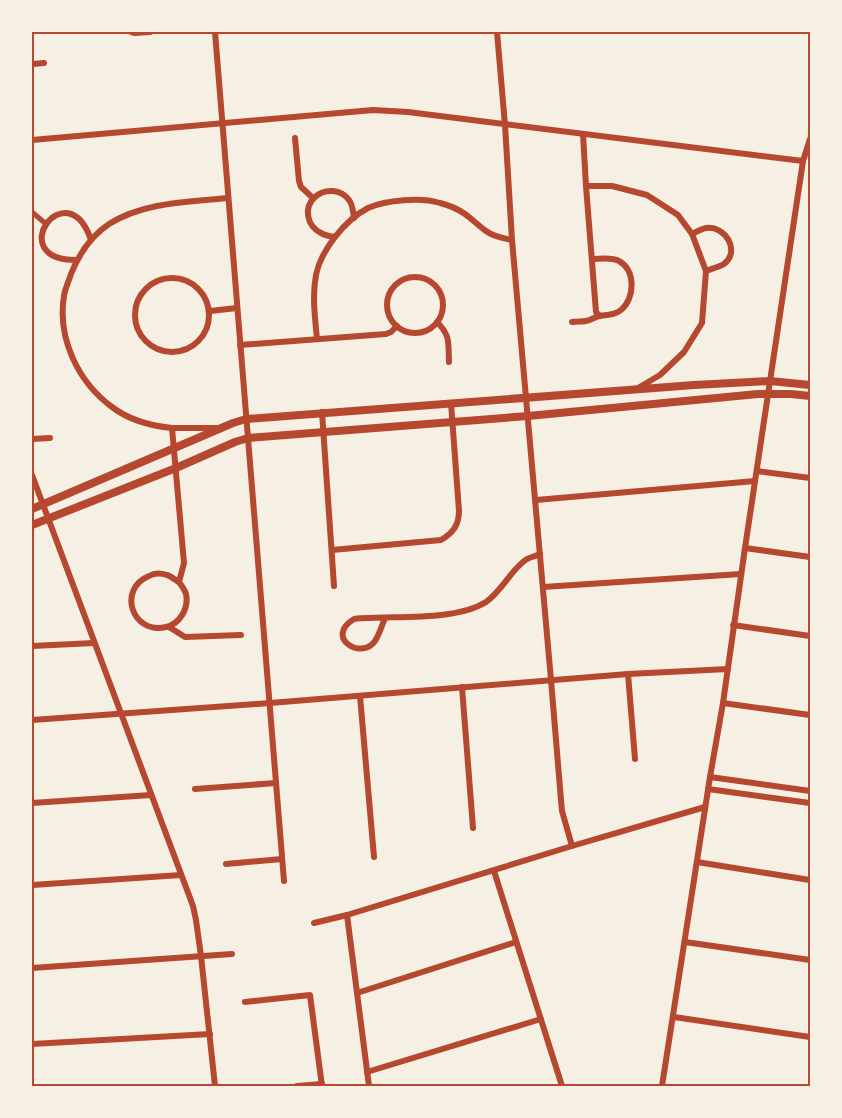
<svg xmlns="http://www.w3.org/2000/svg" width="842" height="1118" font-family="Karla,sans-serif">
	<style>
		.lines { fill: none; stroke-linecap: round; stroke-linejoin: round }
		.pedestrian { stroke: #b5482f; stroke-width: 5 }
		.minor { stroke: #b5482f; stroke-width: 6 }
		.tertiary { stroke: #b5482f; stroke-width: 8 }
		.neatline { fill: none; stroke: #b5482f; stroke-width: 2 }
	</style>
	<rect width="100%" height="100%" fill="#f6efe4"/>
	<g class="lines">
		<path class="pedestrian" d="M32 212 46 224"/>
		<g class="minor">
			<path d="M131 32 134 33 150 32"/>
			<path d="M215 32 284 881"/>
			<path d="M497 32 505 125 512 240 551 680 561 800 562 811 572 846"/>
			<path d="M32 64 44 63"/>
			<path d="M583 134 586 186 596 312 600 316"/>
			<path d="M295 138 299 181 301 187 313 198"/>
			<path d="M32 140 373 110 408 112 803 161"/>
			<path d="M586 186H612L647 195 678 215 692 234 706 271 702 323 684 352 660 375 638 388"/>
			<path d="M692 234C696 232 701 229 706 228 725 225 741 251 724 264 719 267 711 269 706 271"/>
			<path d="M335 237C330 236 325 236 321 233 307 226 303 208 315 197 325 188 341 189 349 200 353 205 353 212 354 218"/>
			<path d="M76 260C2 260 67 169 91 240"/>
			<circle cx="415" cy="305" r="28"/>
			<circle cx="172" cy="315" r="37"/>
			<path d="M210 311 237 308"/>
			<path d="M437 322C451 336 448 343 449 362"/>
			<path d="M572 322C577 321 582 322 586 321 591 320 595 317 599 316 607 315 615 315 621 310 635 299 636 270 619 261 612 257 600 259 592 259"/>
			<path d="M317 339C315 317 312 297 316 275 321 250 345 220 368 208 386 200 421 197 440 203 448 205 458 209 465 214 472 219 479 226 486 231 494 237 503 238 512 240"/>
			<path d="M240 345 386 334 391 332 397 326"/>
			<path d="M322 412 334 586"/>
			<path d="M172 428H217"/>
			<path d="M32 439 50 438"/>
			<path d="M757 471 810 478"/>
			<path d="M32 475 193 906 196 920 201 956 215 1086"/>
			<path d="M536 500 755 481"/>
			<path d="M745 548 810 557"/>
			<path d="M332 550 441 540C453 533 459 525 459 511L451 403"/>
			<path d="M179 582C175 580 171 576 167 575 161 573 154 573 149 576 117 589 132 635 166 627 180 624 189 608 186 594 185 590 181 585 179 582L184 563 172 428C152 426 129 420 112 407 78 382 57 338 64 296 65 288 69 281 71 274 79 254 91 236 109 224 144 202 188 202 228 198"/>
			<path d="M543 587 741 574"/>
			<path d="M385 618C382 625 379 635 375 641 361 661 324 637 354 619 392 615 454 622 486 602 503 590 512 568 527 559 531 557 536 556 540 554"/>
			<path d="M733 625 810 636"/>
			<path d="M169 627 185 637 241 635"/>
			<path d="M32 646 94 643"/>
			<path d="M628 674 635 759"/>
			<path d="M462 687 473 828"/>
			<path d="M360 696 374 857"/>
			<path d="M723 703 810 715"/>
			<path d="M32 720 270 703 628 674 728 669"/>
			<path d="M710 777 810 791"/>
			<path d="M195 789 276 783"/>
			<path d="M708 789 810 803"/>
			<path d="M32 803 151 795"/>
			<path d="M697 862 810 880"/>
			<path d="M226 864 282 859"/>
			<path d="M494 871 562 1086"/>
			<path d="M32 885 181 875"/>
			<path d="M347 915 369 1086"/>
			<path d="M314 923 347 915 572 846 705 807"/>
			<path d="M685 942 810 960"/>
			<path d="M32 968 232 954"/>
			<path d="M357 993 516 942"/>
			<path d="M245 1002 310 995 322 1086"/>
			<path d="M674 1017 810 1037"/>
			<path d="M32 1044 210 1034"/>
			<path d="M367 1072 541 1019"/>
			<path d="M297 1086 322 1084"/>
			<path d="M662 1086 710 777 723 703 745 548 803 161 810 139"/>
		</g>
		<g class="tertiary">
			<path d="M32 509 233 423 246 419 694 385 770 381 810 385"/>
			<path d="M32 525 176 468 235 442 248 438 528 416 758 394H791L810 396"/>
		</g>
	</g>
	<rect width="842" height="1118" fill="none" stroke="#f6efe4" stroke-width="66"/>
	<rect x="33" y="33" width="776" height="1052" class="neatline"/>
</svg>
